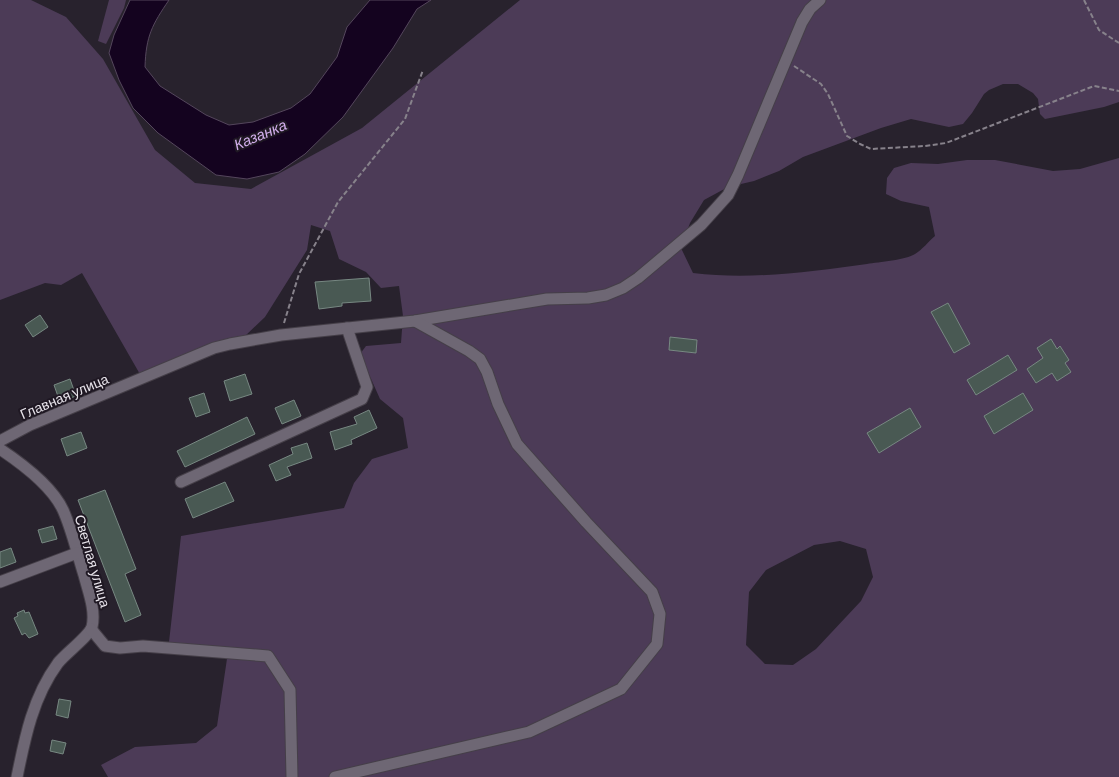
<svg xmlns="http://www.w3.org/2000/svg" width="1119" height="777" font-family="Barlow,sans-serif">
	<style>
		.green { fill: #4c3b57; fill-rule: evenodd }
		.water { fill: #14031f; stroke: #54465c }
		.building { fill: #495953; stroke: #778882 }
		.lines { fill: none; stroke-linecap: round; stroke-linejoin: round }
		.minor-casing { stroke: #453f48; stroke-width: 13 }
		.path { stroke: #87828b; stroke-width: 2; stroke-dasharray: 5 2.5; stroke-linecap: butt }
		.minor { stroke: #6e6774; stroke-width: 11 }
		.labels { text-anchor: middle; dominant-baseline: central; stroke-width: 4; stroke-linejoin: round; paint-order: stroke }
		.street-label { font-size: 14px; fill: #e8e4eb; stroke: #1f1823 }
		.water-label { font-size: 15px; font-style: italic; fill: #d2aeeb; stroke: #1f1823 }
	</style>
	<rect width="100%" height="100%" fill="#28222d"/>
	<g class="green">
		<path d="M0 0H31L66 17 103 59 155 150 195 183 251 189 362 128 520 0H1119V102L1104 107 1045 119 1040 114 1038 99 1033 93 1018 84H1003L989 90 984 94 972 113 963 124 949 127 911 119 881 128 803 157 779 171 754 181 728 187 704 200 690 223 681 248 693 273C750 280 810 272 867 264 879 262 906 260 915 254 922 250 929 241 935 236L929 207 901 201 886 194 887 178 894 168 911 163 938 164 967 160H995L1053 171 1080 169 1119 158V777H108L101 765 135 747 196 743 217 726 228 652 169 642 181 536 344 508 354 483 372 459 408 448 403 418 380 399 360 354 366 346 401 343 403 316 399 286 381 288 366 272 339 259 330 231 311 225 307 250 265 317 245 336 141 376 82 273 61 285 45 283 0 300ZM840 541 866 549 873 577 861 601 816 649 793 665 765 664 746 645 749 592 766 570 814 545Z"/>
		<path d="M109 0H126L124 8 106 44 98 41Z"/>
	</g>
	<path class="water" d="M130 0H169C152 25 146 36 145 67L160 86 206 115 229 125 253 122 291 108 310 94 337 57 347 27 370 0H431L417 9 393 48 343 117 305 154 279 172 247 179 216 175 158 133 133 108 119 80 109 53 114 35Z"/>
	<g class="building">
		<path d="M369 278 371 301 342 303V306L319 309 315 282Z"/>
		<path d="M948 303 970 344 954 353 931 312Z"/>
		<path d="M40 315 48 327 33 337 25 325Z"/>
		<path d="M670 337 697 340 696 353 669 350Z"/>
		<path d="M1051 339 1057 349 1060 346 1069 360 1065 363 1071 372 1057 381 1052 373 1036 383 1027 369 1043 358 1037 348Z"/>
		<path d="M1008 355 1017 370 976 395 967 380Z"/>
		<path d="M245 374 252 394 230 401 224 381Z"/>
		<path d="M70 379 76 396 60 402 54 385Z"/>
		<path d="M204 393 210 412 196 417 189 398Z"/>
		<path d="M1023 393 1033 410 994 434 984 416Z"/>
		<path d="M294 400 301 416 282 424 275 408Z"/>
		<path d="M910 408 921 427 879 453 867 433Z"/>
		<path d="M369 410 377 428 351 440 352 444 335 450 330 432 357 424 354 417Z"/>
		<path d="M247 417 255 434 185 467 177 451Z"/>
		<path d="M81 432 87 448 67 456 61 439Z"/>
		<path d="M307 443 312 458 287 467 291 475 276 481 269 465 293 454 291 448Z"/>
		<path d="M225 482 234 501 193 518 185 499Z"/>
		<path d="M105 490 136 569 125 574 141 615 125 622 78 500Z"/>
		<path d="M53 526 57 539 42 543 38 530Z"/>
		<path d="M11 548 16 562 0 568V552Z"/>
		<path d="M24 610 25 613 29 612 38 634 29 638 25 633 22 635 14 618 18 616 17 613Z"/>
		<path d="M59 699 71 701 68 718 56 715Z"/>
		<path d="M52 740 66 743 63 754 50 751Z"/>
	</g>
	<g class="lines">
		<g class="minor-casing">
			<g id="minor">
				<path d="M0 441 30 425 214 348 230 344 281 335 415 321 547 299 588 298 606 295 623 288 638 278 701 225 728 195 738 175 802 22 810 9 820 0"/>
				<path d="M0 449C21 463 52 486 63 510 72 530 77 553 84 575 88 591 96 610 92 627 89 636 65 654 58 663 33 697 25 737 17 777"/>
				<path d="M181 482 362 399 367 387 347 328"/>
				<path d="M0 582 77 553"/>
				<path d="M91 629 105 646 120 648 143 646 268 656 290 690 292 777"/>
				<path d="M335 777 529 732 621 689 657 644 660 614 652 592 586 522 517 444 498 404 487 372 480 359 469 351 415 321"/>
			</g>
		</g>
		<g class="path">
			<path d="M1084 0 1099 30 1119 43"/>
			<path d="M794 66 821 84 828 94 847 136 860 144 871 149 925 146 946 143 1094 86 1119 91"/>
			<path d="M284 323 299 274 338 202 405 119 423 70"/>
		</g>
		<use href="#minor" class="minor"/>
	</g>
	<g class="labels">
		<g class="street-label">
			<text transform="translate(64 396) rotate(-23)">Главная улица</text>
			<text transform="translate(93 561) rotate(74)">Светлая улица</text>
		</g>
		<g class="water-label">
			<text transform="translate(260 134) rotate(-23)">Казанка</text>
		</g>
	</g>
</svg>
